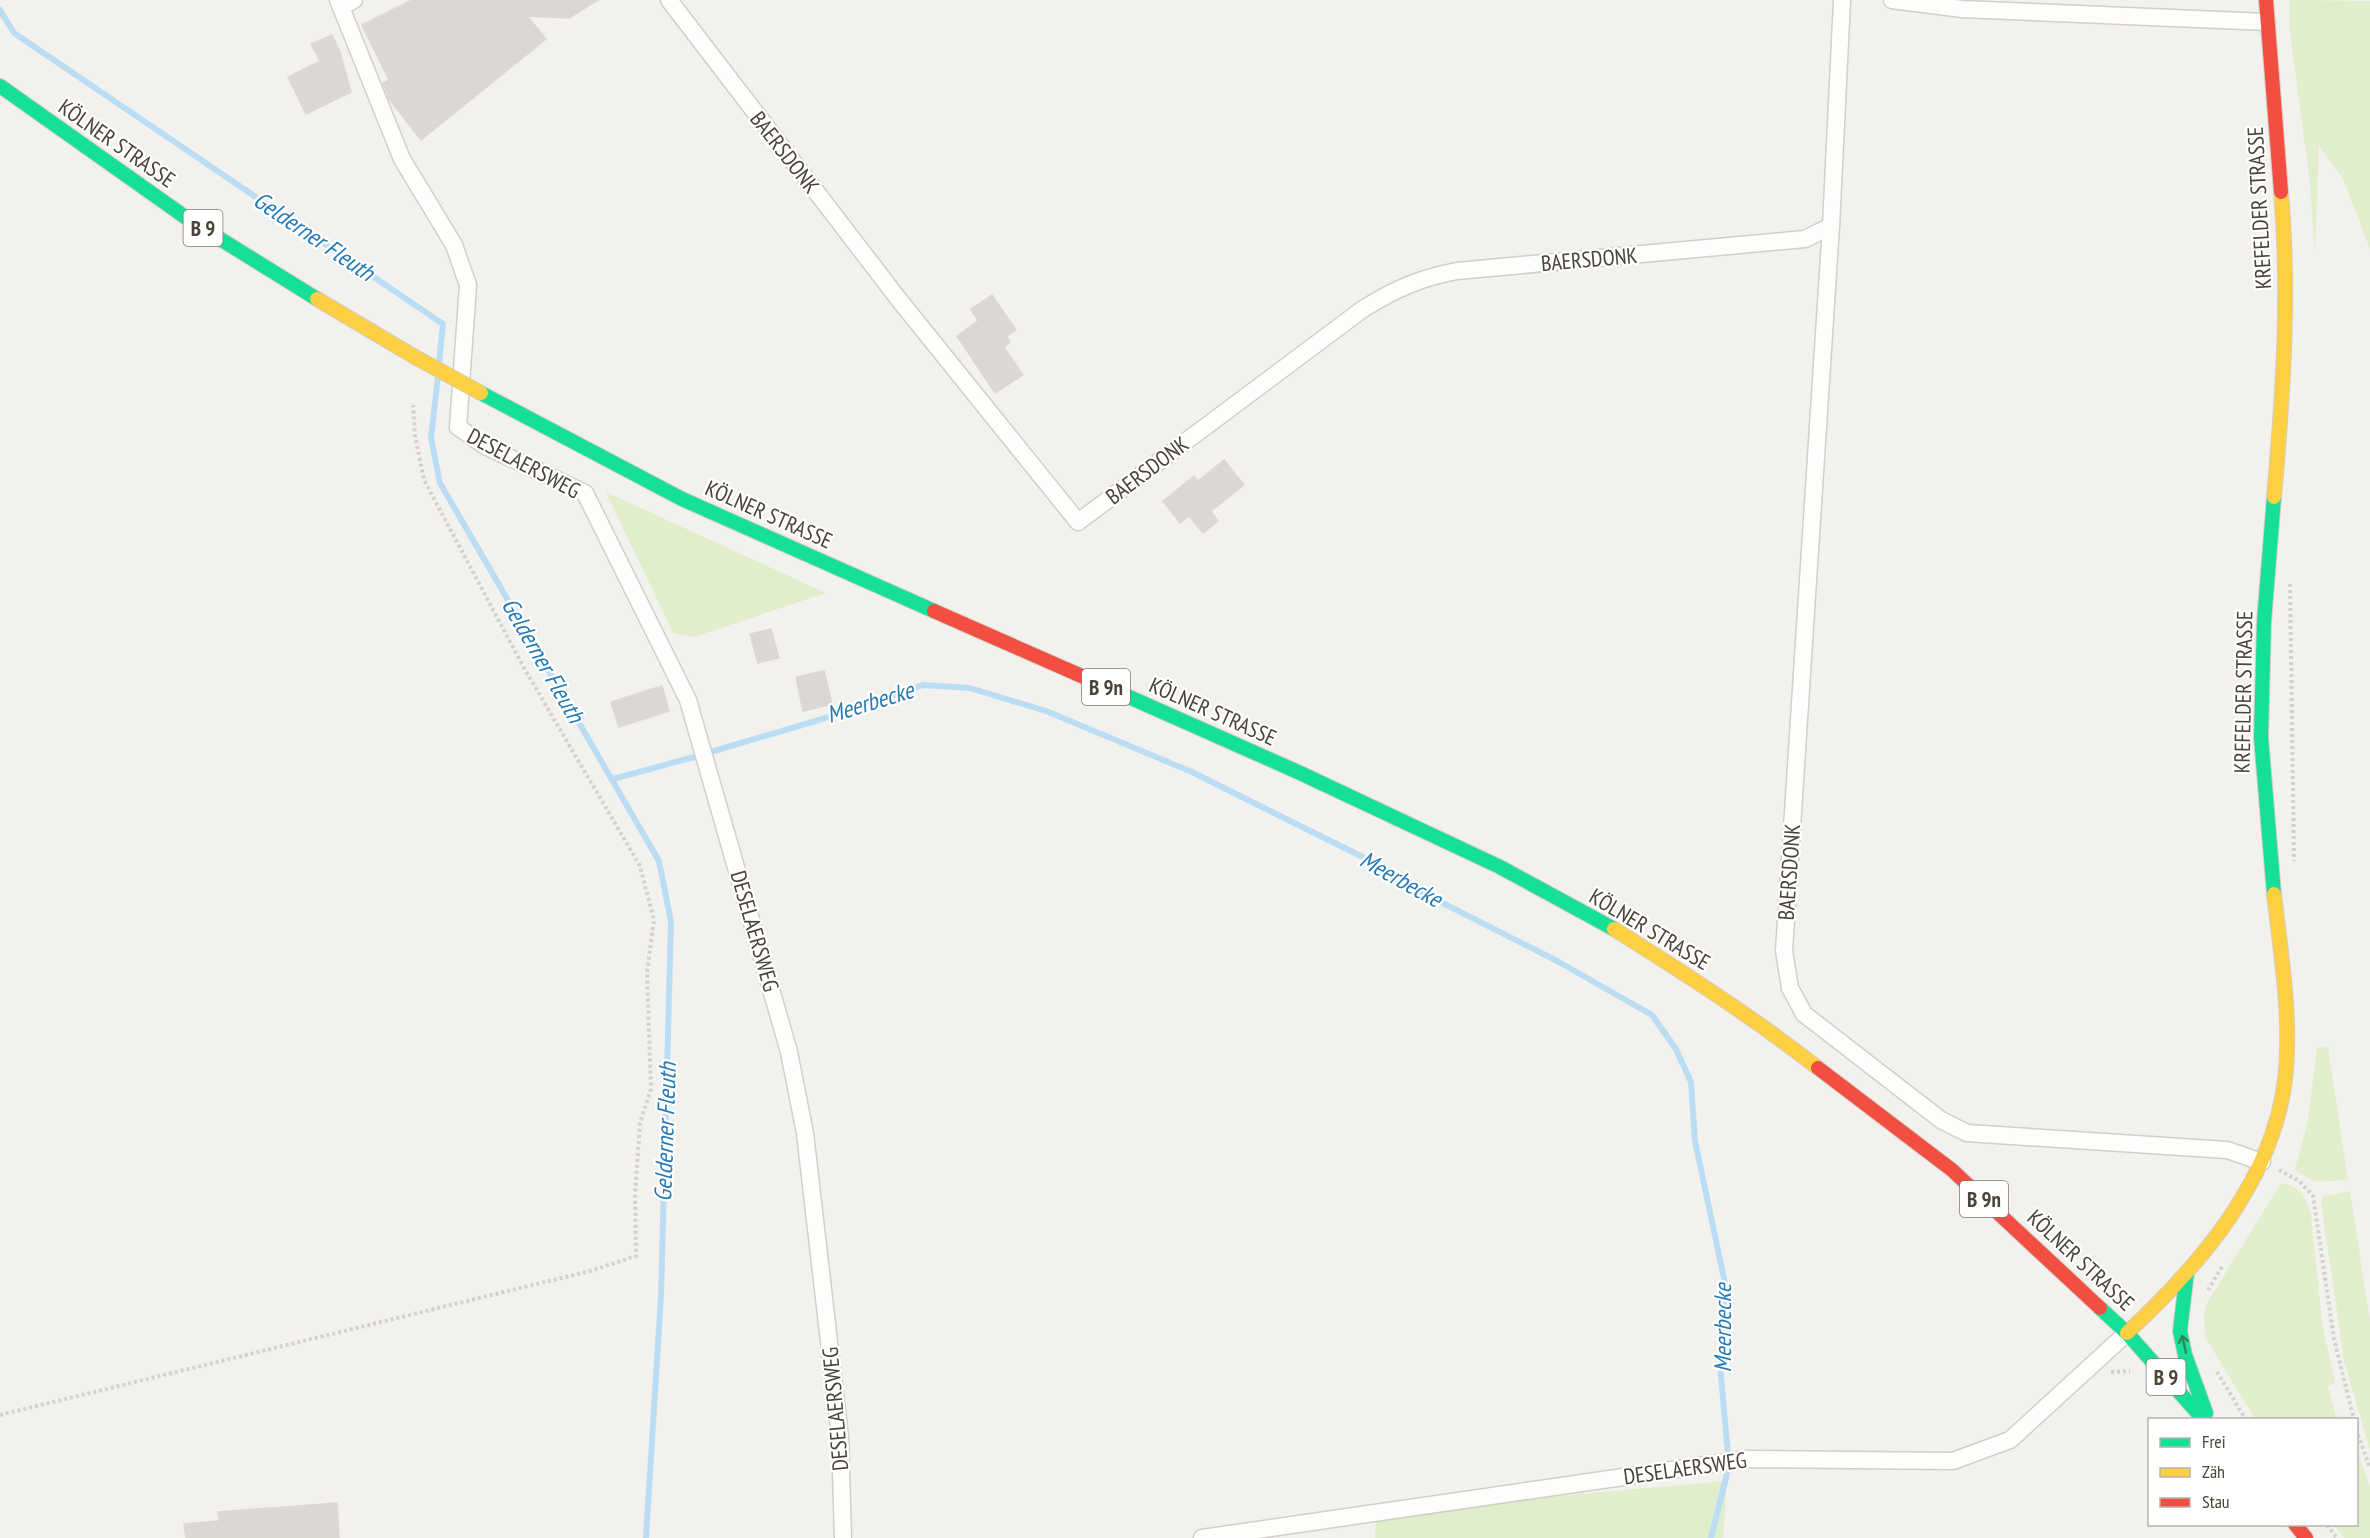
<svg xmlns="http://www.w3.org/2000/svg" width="2370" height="1538" font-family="'PT Sans Narrow',sans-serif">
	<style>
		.green { fill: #e1eecc }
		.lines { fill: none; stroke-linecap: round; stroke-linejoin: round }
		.stream { stroke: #bbddf3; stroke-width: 6 }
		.building { fill: #dbd8d3; stroke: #dcd8d2; stroke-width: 1.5 }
		.street-casing { stroke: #d1cfca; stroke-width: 19 }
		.fast-casing { stroke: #d3cec3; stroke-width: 16 }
		.slow-casing { stroke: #d3cec3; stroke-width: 16 }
		.jam-casing { stroke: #d3cec3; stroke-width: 16 }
		.path { stroke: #d3d1cb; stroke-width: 4; stroke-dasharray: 3 3; stroke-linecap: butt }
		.street { stroke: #fdfdfc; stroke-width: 16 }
		.fast { stroke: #16e098; stroke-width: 14 }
		.slow { stroke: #ffcf43; stroke-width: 14 }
		.jam { stroke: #f24e42; stroke-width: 14 }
		.slow-bridge-casing { stroke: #d6cdb9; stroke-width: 16; stroke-linecap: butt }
		.slow-bridge { stroke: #ffcf43; stroke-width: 14 }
		.oneway { stroke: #35825e }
		.labels { text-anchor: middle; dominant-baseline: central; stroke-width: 4.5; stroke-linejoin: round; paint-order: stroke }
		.shield { fill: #fff; stroke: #807b73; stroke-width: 1.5 }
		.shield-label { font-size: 21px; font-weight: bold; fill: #4a4337 }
		.street-label { font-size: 22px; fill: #4a4337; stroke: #fff }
		.water-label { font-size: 24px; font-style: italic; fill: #277bb6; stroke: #fff }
	</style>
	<rect width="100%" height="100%" fill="#f3f1ed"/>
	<g class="green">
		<path d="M2289 0 2370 1V249L2343 178 2319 146 2315 257 2310 183 2290 33Z"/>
		<path d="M606 492 826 593 694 637 673 633Z"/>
		<path d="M2328 1047 2348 1180 2314 1182 2295 1170 2308 1120 2317 1048Z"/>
		<path d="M2281 1183C2300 1186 2306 1197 2311 1215L2322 1322 2335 1383 2328 1386 2336 1417 2345 1415 2346 1419H2255L2205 1337 2204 1315 2207 1303Z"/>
		<path d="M2350 1191 2370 1321V1450L2344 1361 2321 1202 2323 1196Z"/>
		<path d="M2357 1451 2370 1486V1538H2344L2334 1525 2356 1524Z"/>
		<path d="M1727 1481 1723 1538H1375L1376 1512Z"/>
	</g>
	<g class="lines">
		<g class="stream">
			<path d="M0 10 14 33 443 324 439 363"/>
			<path d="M438 376 431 438 440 483 659 861 671 922 661 1296 646 1538"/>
			<path d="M714 751 819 720 923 685 970 688 1046 711 1192 772 1393 872 1425 894 1559 962 1652 1015 1676 1049 1691 1082 1695 1141 1726 1288 1720 1364 1728 1455"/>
			<path d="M613 779 694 757"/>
			<path d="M1711 1538 1727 1474"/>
		</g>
	</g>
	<g class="building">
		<path d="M412 0H598L569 18 527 16 546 39 421 140 389 99 383 83 389 80 362 25Z"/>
		<path d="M332 35 340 52 351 92 306 114 288 77 320 61 311 44Z"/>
		<path d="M992 295 1016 330 1006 336 1010 342 1004 347 1023 375 995 393 957 336 978 321 971 309Z"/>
		<path d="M1224 460 1244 485 1211 511 1218 521 1203 533 1189 516 1180 523 1163 501 1194 476 1198 481Z"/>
		<path d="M771 629 779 658 758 663 750 634Z"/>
		<path d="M824 671 832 704 803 711 796 677Z"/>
		<path d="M662 686 669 711 619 727 611 702Z"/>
		<path d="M337 1503 339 1538H186L184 1524 219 1521 218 1512Z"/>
	</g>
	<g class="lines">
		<g class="street-casing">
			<g id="street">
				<path d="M338 0 402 159 454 245 468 285 458 427 485 446 585 493 688 700 789 1052 805 1133 840 1437 843 1538"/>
				<path d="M669 0 900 301 1078 522 1363 309C1395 289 1420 278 1457 271L1805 239 1831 226 1842 0"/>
				<path d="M1892 0 1962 9 2267 22"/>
				<path d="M341 7 354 0"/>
				<path d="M1831 226 1784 951 1790 988 1804 1014 1941 1120 1967 1133 2227 1150 2262 1162"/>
				<path d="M1202 1538 1747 1459 1953 1461 2010 1440 2127 1333"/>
			</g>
		</g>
		<g class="fast-casing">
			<g id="fast">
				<path d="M0 86 188 219 317 299"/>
				<path d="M481 393 682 499 934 611"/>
				<path d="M2274 497 2264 622 2261 737 2274 894"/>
				<path d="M1102 685 1298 772 1500 867 1614 929"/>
				<path d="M2187 1272 2180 1331 2185 1355 2206 1413"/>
				<path d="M2100 1308 2127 1333 2204 1420"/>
			</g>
		</g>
		<g class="slow-casing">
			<g id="slow">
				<path d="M317 299 415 357"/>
				<path d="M2274 497C2283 395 2290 294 2281 192"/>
				<path d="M1614 929C1684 973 1753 1017 1818 1068"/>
				<path d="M2127 1333C2200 1265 2272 1182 2285 1080 2292 1019 2281 955 2274 894"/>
			</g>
		</g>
		<g class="jam-casing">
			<g id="jam">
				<path d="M2266 0 2281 192"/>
				<path d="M934 611 1102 685"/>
				<path d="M1818 1068 1952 1170 2100 1308"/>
				<path d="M2295 1524 2306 1538"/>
			</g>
		</g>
		<g class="path">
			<path d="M2290 584 2294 861"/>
			<path d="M2279 1170 2299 1181 2313 1196 2334 1339 2354 1420"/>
			<path d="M2208 1290 2223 1265"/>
			<path d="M2111 1372 2130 1371"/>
			<path d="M2217 1372 2246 1420"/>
			<path d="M0 1415 590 1271 636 1256 635 1194 640 1123 651 1089 647 972 654 920 640 866 524 668 424 480 415 435 413 405"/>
			<path d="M2356 1429 2370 1468"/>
			<path d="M2327 1525 2337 1538"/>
		</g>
		<use href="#street" class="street"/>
		<use href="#fast" class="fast"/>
		<use href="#slow" class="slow"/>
		<use href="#jam" class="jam"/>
		<g class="slow-bridge-casing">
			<path id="slow-bridge" d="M415 357 481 393"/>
		</g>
		<use href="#slow-bridge" class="slow-bridge"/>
	</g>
	<defs><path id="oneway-shaft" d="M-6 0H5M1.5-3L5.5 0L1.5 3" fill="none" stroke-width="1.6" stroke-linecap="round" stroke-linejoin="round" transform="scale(1.5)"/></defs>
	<use class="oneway" href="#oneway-shaft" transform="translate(2184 1344) rotate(-103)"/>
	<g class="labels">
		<g class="shield">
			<rect x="183.5" y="210" width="39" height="36" rx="4.5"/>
			<rect x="1082" y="669" width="48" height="36" rx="4.5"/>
			<rect x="1960" y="1181" width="48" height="36" rx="4.5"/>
			<rect x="2146.5" y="1359" width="39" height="36" rx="4.5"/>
		</g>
		<g class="shield-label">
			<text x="203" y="228">B 9</text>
			<text x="1106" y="687">B 9n</text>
			<text x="1984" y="1199">B 9n</text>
			<text x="2166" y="1377">B 9</text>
		</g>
		<g class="street-label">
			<text transform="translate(117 143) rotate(35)">KÖLNER STRASSE</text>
			<text transform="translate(785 152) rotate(52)">BAERSDONK</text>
			<text transform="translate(2259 208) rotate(-93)">KREFELDER STRASSE</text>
			<text transform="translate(1589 259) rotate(-5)">BAERSDONK</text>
			<text transform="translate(524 463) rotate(28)">DESELAERSWEG</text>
			<text transform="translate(1147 470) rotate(-37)">BAERSDONK</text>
			<text transform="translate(769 514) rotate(24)">KÖLNER STRASSE</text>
			<text transform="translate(2243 692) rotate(-89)">KREFELDER STRASSE</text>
			<text transform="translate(1213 711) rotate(24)">KÖLNER STRASSE</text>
			<text transform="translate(1789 872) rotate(-86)">BAERSDONK</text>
			<text transform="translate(1650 929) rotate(31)">KÖLNER STRASSE</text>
			<text transform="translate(755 931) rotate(74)">DESELAERSWEG</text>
			<text transform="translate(2081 1260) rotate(43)">KÖLNER STRASSE</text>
			<text transform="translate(835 1409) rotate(-95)">DESELAERSWEG</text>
			<text transform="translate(1685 1468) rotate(-8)">DESELAERSWEG</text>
		</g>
		<g class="water-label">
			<text transform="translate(314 236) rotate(34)">Gelderner Fleuth</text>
			<text transform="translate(543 660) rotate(60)">Gelderner Fleuth</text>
			<text transform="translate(870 702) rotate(-17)">Meerbecke</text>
			<text transform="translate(1401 879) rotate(29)">Meerbecke</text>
			<text transform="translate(665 1132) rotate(-88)">Gelderner Fleuth</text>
			<text transform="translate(1722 1328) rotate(-90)">Meerbecke</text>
		</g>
	</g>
	<rect x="2148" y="1418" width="210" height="108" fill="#ffffff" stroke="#b7b4af" stroke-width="1.5"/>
	<rect x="2160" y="1438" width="30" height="9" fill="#16e098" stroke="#b7b4af" stroke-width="1.5"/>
	<text x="2202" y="1448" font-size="18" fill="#4a4337">Frei</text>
	<rect x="2160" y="1468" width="30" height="9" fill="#ffcf43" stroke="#b7b4af" stroke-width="1.5"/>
	<text x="2202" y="1478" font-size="18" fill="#4a4337">Zäh</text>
	<rect x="2160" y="1498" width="30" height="9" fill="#f24e42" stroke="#b7b4af" stroke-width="1.5"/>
	<text x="2202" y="1508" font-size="18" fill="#4a4337">Stau</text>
</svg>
